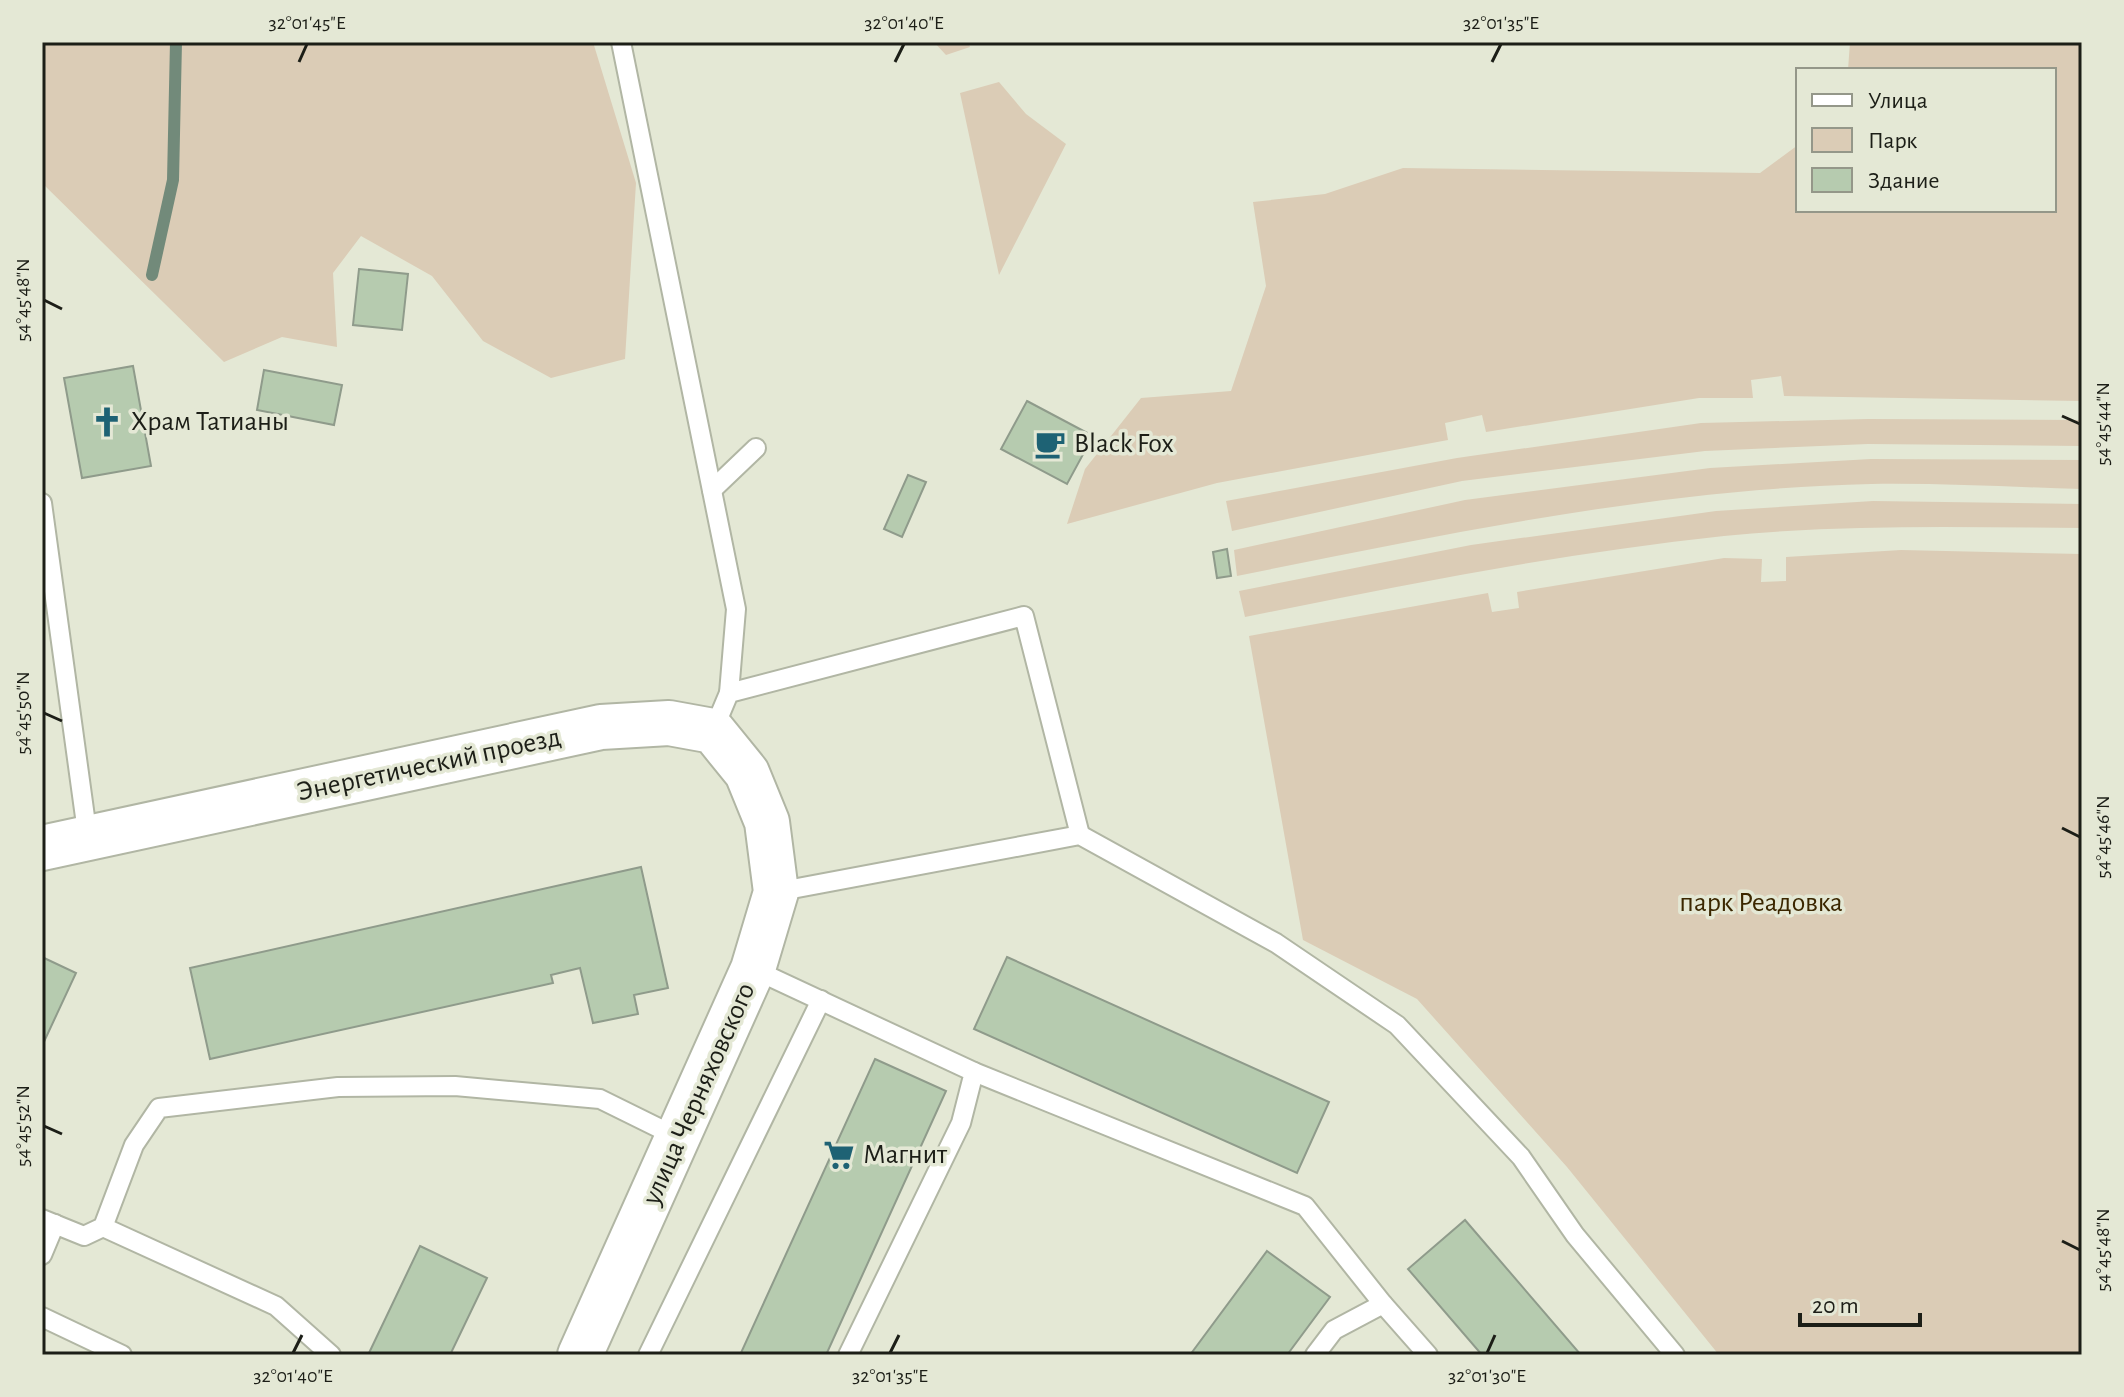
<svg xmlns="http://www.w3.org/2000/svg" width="2124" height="1397" font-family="'Alegreya Sans',sans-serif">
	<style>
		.green { fill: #dbccb6 }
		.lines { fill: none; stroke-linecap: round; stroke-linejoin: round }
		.stream { stroke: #728a7a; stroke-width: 12 }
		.building { fill: #b6cbaf; stroke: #8f9b8b; stroke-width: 2 }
		.service-casing { stroke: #b1b6a4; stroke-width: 22 }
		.tertiary-casing { stroke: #b1b6a4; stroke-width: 48 }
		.service { stroke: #fff; stroke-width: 18 }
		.tertiary { stroke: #fff; stroke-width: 44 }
		.ticks { fill: none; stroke: #1c1e17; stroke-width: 3 }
		.labels { text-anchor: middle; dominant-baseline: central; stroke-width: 7; stroke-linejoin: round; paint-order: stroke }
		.poi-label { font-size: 28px; fill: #1c1e17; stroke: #e4e8d5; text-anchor: start }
		.street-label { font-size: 28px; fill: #1c1e17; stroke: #e4e8d5 }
		.park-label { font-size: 28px; fill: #3b2700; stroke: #e4e8d5 }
		.neatline { fill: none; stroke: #1c1e17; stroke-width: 3 }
		.ticks-label { font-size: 20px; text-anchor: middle; fill: #1c1e17 }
	</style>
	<rect width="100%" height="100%" fill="#e4e8d5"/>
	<g class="green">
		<path d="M42 42H593L636 183 625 359 551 378 483 341 432 276 361 236 333 273 337 347 282 337 224 362 42 183Z"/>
		<path d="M934 42H968L970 47 946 55Z"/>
		<path d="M1850 42H2082V401L1784 396 1781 376 1751 380 1753 398H1699L1486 432 1482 415 1445 423 1448 440 1217 483 1067 524 1085 469 1141 398 1231 391 1266 286 1253 202 1325 194 1403 168 1760 173 1798 145V210H2054V70H1848Z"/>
		<path d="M999 82 1026 114 1066 144 999 275 960 93Z"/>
		<path d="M1868 419 2082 420V446L1868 444 1705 451 1462 481 1232 531 1226 501 1457 458 1701 423Z"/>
		<path d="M1871 459 2082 460V489C2012 487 1941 483 1871 484 1657 489 1445 534 1237 576L1234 550 1465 500 1710 468Z"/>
		<path d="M1873 501 2082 504V528C1963 527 1843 524 1724 536 1563 553 1403 585 1245 617L1239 591 1471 545 1716 511Z"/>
		<path d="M1901 550 2082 554V1355H1719L1567 1167 1417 999 1303 940 1249 636 1488 593 1492 612 1519 608 1517 592 1724 558 1762 559 1761 582 1786 581V557Z"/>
	</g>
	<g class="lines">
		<path class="stream" d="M152 275 173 180 176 42"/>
	</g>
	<g class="building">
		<path d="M359 269 408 274 402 330 353 325Z"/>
		<path d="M133 366 151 466 82 478 64 378Z"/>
		<path d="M264 370 342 385 334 425 257 410Z"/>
		<path d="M1027 401 1093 436 1067 484 1001 449Z"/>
		<path d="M908 475 926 482 902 537 884 529Z"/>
		<path d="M1227 549 1231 576 1217 578 1213 552Z"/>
		<path d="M641 867 668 988 634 995 638 1014 593 1023 580 968 551 975 553 983 210 1059 190 968Z"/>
		<path d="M42 957 76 973 42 1046Z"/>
		<path d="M1007 957 1329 1102 1297 1173 974 1029Z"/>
		<path d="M875 1059 946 1091 826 1355H740Z"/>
		<path d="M1465 1220 1581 1355H1482L1408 1269Z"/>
		<path d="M420 1246 487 1278 450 1355H372L369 1353Z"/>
		<path d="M1267 1251 1330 1297 1287 1355H1190Z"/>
	</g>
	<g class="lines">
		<g class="service-casing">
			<g id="service">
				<path d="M621 42 736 609 729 693"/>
				<path d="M712 490 756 448"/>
				<path d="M42 503 88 839"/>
				<path d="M713 731 729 693 1024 616 1080 835"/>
				<path d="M776 892 1080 835 1276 943 1397 1025 1521 1157 1575 1235 1675 1355"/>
				<path d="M753 969 974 1072 961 1123 848 1355"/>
				<path d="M974 1072 1305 1206 1383 1304"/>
				<path d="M42 1219 84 1236 103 1227 134 1145 159 1108 338 1087 455 1086 600 1099 677 1137"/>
				<path d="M103 1227 276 1306 331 1355"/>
				<path d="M42 1255 55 1224"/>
				<path d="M42 1317 122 1355"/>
				<path d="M648 1355 821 1000"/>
				<path d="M1315 1355 1334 1330 1383 1304 1428 1355"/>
			</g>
		</g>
		<g class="tertiary-casing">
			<path id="tertiary" d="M42 848 601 727 669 723 713 731 747 773 767 822 776 892 753 969 580 1355"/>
		</g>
		<use href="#service" class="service"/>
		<use href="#tertiary" class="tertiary"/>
	</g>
	<path class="ticks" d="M299 62 307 44M895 62 904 44M1492 62 1501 44M44 300 62 309M2062 416 2080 424M44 713 62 721M2062 828 2080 837M44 1126 62 1134M2062 1241 2080 1250M293 1353 302 1335M890 1353 899 1335M1487 1353 1495 1335"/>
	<defs>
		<g id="church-bare" transform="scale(2.4)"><path d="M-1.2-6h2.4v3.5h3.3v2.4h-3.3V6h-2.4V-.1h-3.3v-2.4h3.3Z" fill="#1e6274" stroke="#e4e8d5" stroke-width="2.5" paint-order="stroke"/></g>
		<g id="cafe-bare" transform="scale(2.4)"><path d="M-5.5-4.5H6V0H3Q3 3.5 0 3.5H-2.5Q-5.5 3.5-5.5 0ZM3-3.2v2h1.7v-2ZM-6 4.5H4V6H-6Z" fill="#1e6274" stroke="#e4e8d5" stroke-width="2.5" paint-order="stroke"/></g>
		<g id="supermarket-bare" transform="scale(2.4)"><path d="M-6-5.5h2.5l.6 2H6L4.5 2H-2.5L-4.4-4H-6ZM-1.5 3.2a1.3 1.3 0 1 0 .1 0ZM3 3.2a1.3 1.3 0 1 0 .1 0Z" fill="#1e6274" stroke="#e4e8d5" stroke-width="2.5" paint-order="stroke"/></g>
	</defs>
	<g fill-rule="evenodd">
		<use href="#church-bare" x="107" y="422"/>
		<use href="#cafe-bare" x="1050" y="444"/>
		<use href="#supermarket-bare" x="839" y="1155"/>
	</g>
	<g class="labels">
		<g class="poi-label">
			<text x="131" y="422">Храм Татианы</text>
			<text x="1074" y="444">Black Fox</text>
			<text x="863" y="1155">Магнит</text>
		</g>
		<g class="street-label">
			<text transform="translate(429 765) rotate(-12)">Энергетический проезд</text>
			<text transform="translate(699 1094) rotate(-66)">улица Черняховского</text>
		</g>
		<g class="park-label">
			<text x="1761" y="903">парк Реадовка</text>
		</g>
	</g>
	<rect width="2124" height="1397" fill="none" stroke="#e4e8d5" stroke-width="88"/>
	<rect x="1796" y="68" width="260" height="144" fill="#e4e8d5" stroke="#949789" stroke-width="2"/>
	<rect x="1812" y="94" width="40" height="12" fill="#ffffff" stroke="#949789" stroke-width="2"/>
	<text x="1868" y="108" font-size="24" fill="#1c1e17">Улица</text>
	<rect x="1812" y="128" width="40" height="24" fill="#dbccb6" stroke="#949789" stroke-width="2"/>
	<text x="1868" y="148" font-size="24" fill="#1c1e17">Парк</text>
	<rect x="1812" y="168" width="40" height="24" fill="#b6cbaf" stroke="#949789" stroke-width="2"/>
	<text x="1868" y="188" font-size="24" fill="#1c1e17">Здание</text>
	<path d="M1800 1313v12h120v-12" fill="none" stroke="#1c1e17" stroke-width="4"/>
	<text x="1812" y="1313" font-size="24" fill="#1c1e17" stroke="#e4e8d5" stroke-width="6" paint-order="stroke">20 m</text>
	<rect x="44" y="44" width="2036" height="1309" class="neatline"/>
	<g class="ticks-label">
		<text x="307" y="29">32°01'45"E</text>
		<text x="904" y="29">32°01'40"E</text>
		<text x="1501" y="29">32°01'35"E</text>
		<text transform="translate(22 300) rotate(-90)" y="7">54°45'48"N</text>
		<text transform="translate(2102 424) rotate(-90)" y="7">54°45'44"N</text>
		<text transform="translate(22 713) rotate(-90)" y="7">54°45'50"N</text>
		<text transform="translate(2102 837) rotate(-90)" y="7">54°45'46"N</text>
		<text transform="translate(22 1126) rotate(-90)" y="7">54°45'52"N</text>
		<text transform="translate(2102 1250) rotate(-90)" y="7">54°45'48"N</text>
		<text x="293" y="1382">32°01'40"E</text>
		<text x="890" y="1382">32°01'35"E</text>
		<text x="1487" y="1382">32°01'30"E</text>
	</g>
</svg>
